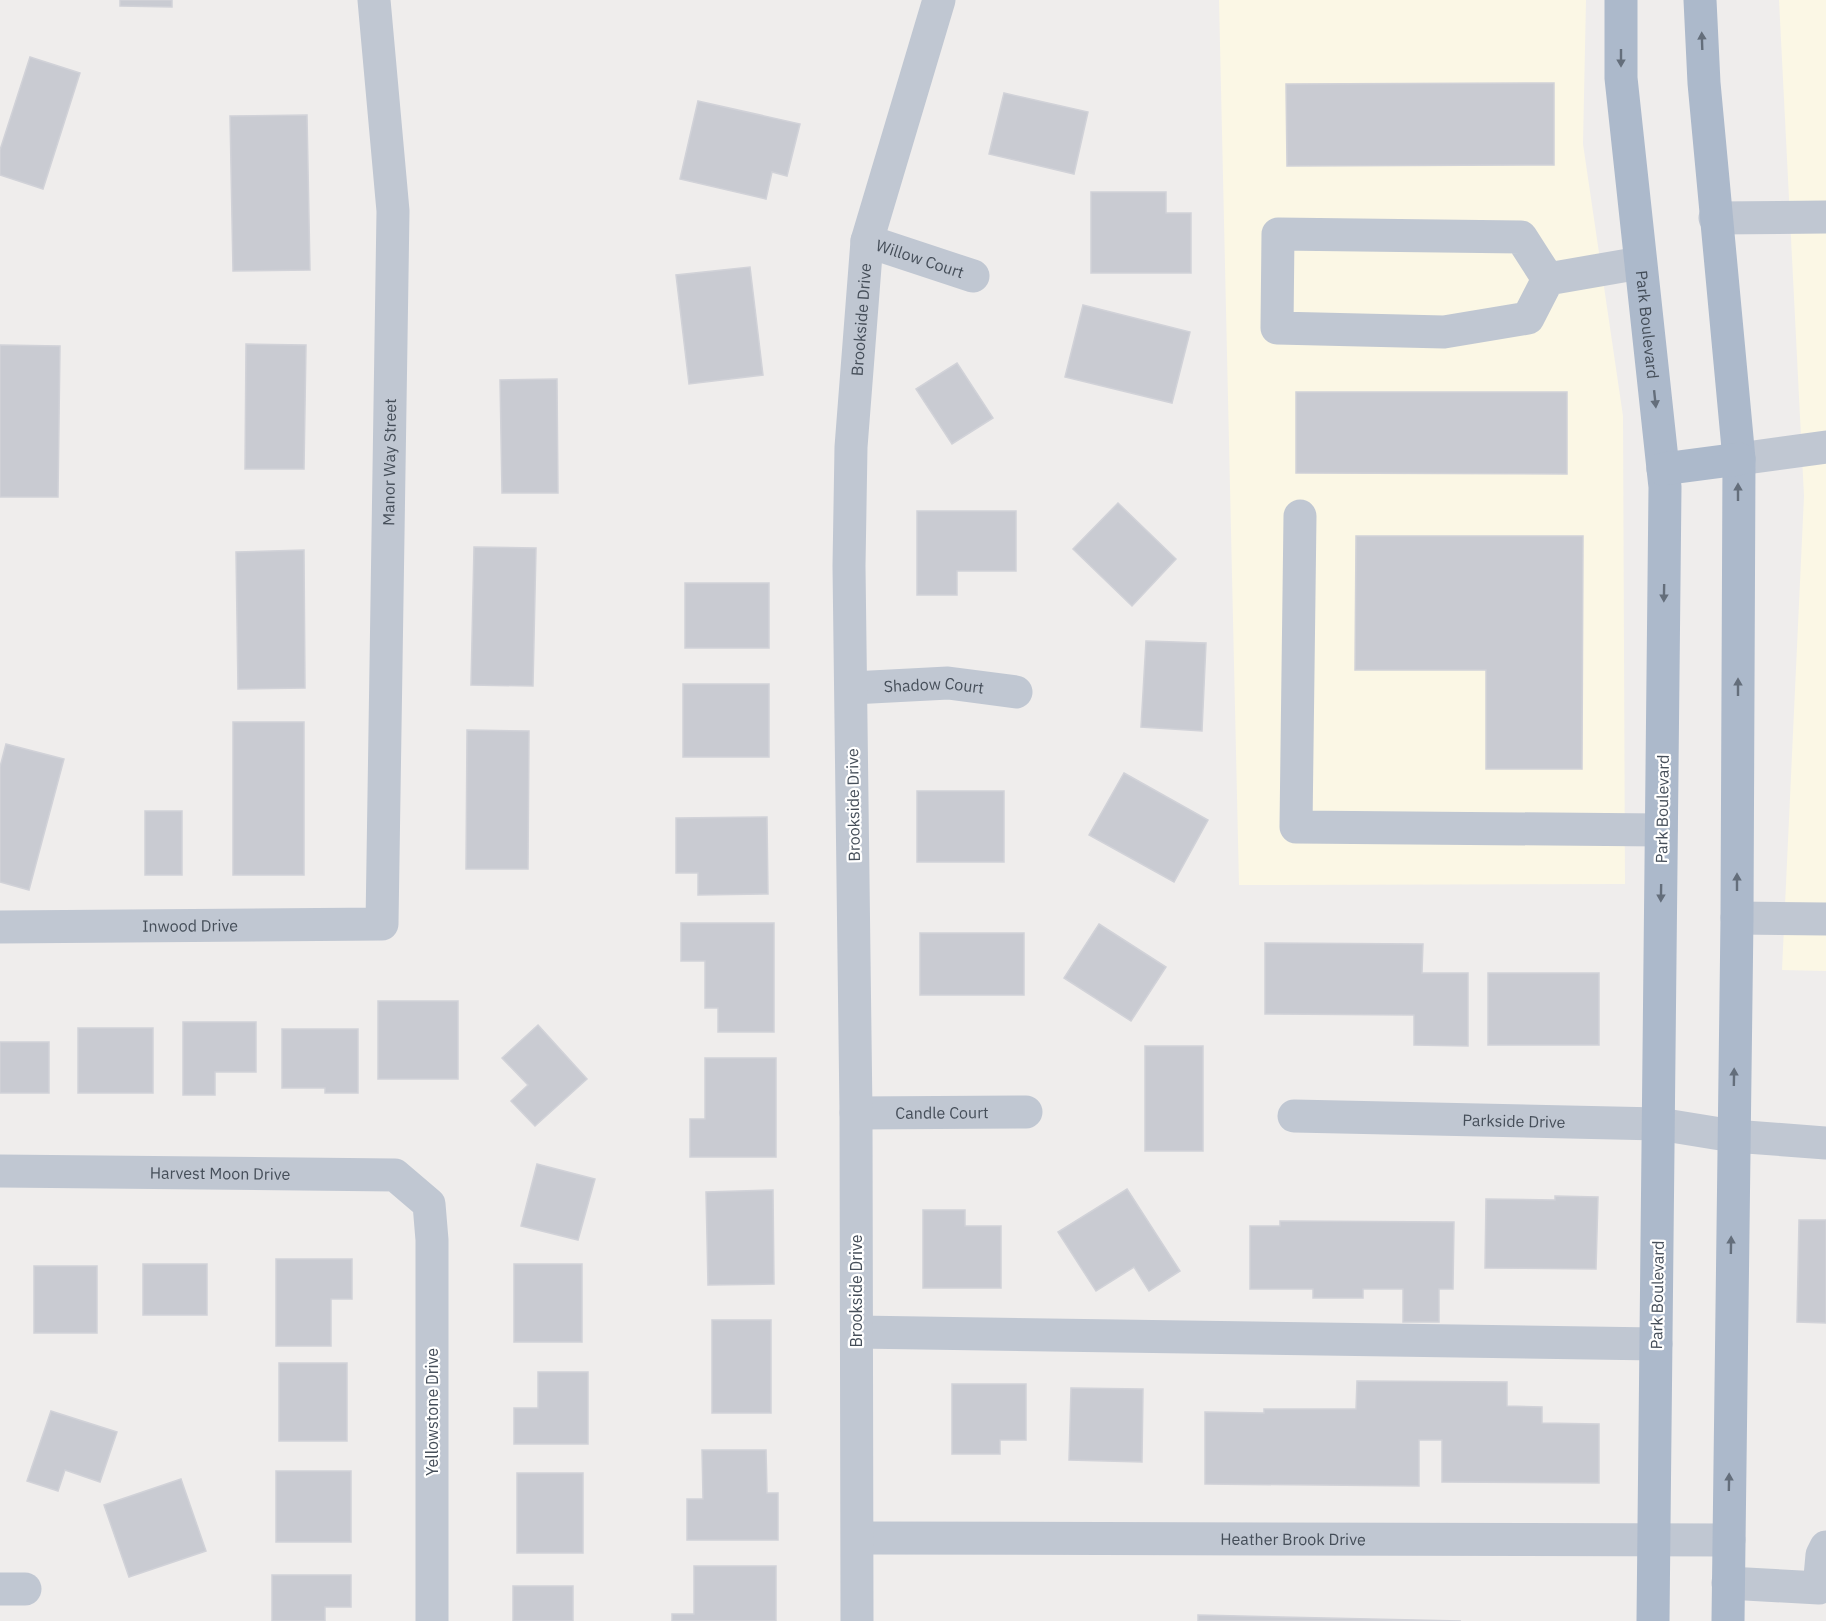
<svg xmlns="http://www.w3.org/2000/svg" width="1826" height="1621" font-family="'IBM Plex Sans',sans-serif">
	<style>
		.commercial { fill: #fbf7e5 }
		.building { fill: #c9cbd2; stroke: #d1d2d8; stroke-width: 1.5 }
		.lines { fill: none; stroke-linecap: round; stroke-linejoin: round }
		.minor { stroke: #c0c7d2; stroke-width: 33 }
		.major { stroke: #acb9cb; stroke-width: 33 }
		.oneway { fill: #646e7b }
		.labels { text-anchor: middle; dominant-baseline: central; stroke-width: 4.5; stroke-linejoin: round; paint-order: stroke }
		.street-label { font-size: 16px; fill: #454e59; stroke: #fff }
	</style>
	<rect width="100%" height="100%" fill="#efedec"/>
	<g class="commercial">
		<path d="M1219 0H1586L1583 144 1623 416 1625 884 1239 885Z"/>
		<path d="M1779 0H1826V971L1782 970 1804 496Z"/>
	</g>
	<g class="building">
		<path d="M120 0H172V7L120 6Z"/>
		<path d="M30 57 80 73 43 189 0 175V150Z"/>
		<path d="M1554 83V165L1287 166 1286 84Z"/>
		<path d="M1004 93 1088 112 1074 174 989 154Z"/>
		<path d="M698 101 800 124 787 176 772 172 766 199 680 179Z"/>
		<path d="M307 115 310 270 233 271 230 116Z"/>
		<path d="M1091 192H1166V213H1191V273H1091Z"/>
		<path d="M750 267 763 375 689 384 676 275Z"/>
		<path d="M1083 305 1190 332 1172 403 1065 377Z"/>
		<path d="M246 344 306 345 304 469H245Z"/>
		<path d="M0 345 60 346 58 497H0Z"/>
		<path d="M957 363 993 418 952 444 916 389Z"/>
		<path d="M557 379 558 493H502L500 380Z"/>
		<path d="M1296 392H1567V474L1296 473Z"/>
		<path d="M1118 503 1176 559 1132 606 1073 549Z"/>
		<path d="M917 511H1016V571H957V595H917Z"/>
		<path d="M1356 536H1583L1582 769H1486V670H1355Z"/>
		<path d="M474 547 536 548 533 686 471 685Z"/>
		<path d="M304 550 305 688 238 689 236 552Z"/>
		<rect x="685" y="583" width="84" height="65"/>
		<path d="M1146 641 1206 643 1202 731 1141 727Z"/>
		<rect x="683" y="684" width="86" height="73"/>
		<rect x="233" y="722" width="71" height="153"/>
		<path d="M467 730 529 731 528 869H466Z"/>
		<path d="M6 744 64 759 29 890 0 882V767Z"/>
		<path d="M1124 773 1208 820 1174 882 1089 835Z"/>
		<rect x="917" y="791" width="87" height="71"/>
		<rect x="145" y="811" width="37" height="64"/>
		<path d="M767 817 768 894 698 895V873H676V818Z"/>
		<path d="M681 923H774V1032H718V1008H705V961H681Z"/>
		<path d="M1099 924 1166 967 1131 1021 1064 978Z"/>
		<rect x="920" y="933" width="104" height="62"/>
		<path d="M1265 943 1423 944 1422 973H1468V1046L1414 1045V1015L1265 1014Z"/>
		<rect x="1488" y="973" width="111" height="72"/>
		<rect x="378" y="1001" width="80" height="78"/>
		<path d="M183 1022H256V1072H215V1095H183Z"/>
		<path d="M538 1025 587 1079 535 1126 511 1101 528 1085 502 1058Z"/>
		<rect x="78" y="1028" width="75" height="65"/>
		<path d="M282 1029H358V1093H325V1088H282Z"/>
		<rect x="0" y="1042" width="49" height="51"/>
		<rect x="1145" y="1046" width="58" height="105"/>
		<path d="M705 1058H776V1157H690V1119H705Z"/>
		<path d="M537 1164 595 1179 578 1240 521 1226Z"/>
		<path d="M1127 1189 1180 1271 1149 1291 1134 1267 1096 1291 1058 1232Z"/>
		<path d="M773 1190 774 1284 708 1285 706 1192Z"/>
		<path d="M1555 1196 1598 1197 1596 1269 1485 1268 1486 1199 1555 1200Z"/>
		<path d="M923 1210H965V1226H1001V1288H923Z"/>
		<path d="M1799 1220H1826V1323L1797 1322Z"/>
		<path d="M1280 1221 1454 1222 1453 1289H1439V1322H1403V1289H1363V1298H1313V1289H1250V1226H1280Z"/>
		<path d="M276 1259H352V1299H331V1346H276Z"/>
		<rect x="143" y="1264" width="64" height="51"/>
		<rect x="514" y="1264" width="68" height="78"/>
		<rect x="34" y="1266" width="63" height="67"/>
		<rect x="712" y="1320" width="59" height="93"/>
		<rect x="279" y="1363" width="68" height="78"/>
		<path d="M538 1372H588V1444H514V1408H538Z"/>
		<path d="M1357 1381 1507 1382V1406L1542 1407V1423L1599 1424V1483L1442 1482V1440H1419V1486L1205 1484V1412L1264 1413V1409H1356Z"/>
		<path d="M952 1384H1026V1440H1000V1454H952Z"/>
		<path d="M1071 1388 1143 1389 1142 1462 1069 1460Z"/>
		<path d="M51 1411 117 1432 100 1482 65 1470 58 1491 27 1481Z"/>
		<path d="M702 1450H766L767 1493H778V1540H687V1499H703Z"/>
		<rect x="276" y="1471" width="75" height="71"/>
		<rect x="517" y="1473" width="66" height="80"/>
		<path d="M181 1479 206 1551 129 1577 104 1505Z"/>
		<path d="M694 1566H776V1621H672V1614H694Z"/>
		<path d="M272 1575H351V1607H325V1621H272Z"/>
		<rect x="513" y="1586" width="60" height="35"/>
		<path d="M1198 1615 1461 1621H1198Z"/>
	</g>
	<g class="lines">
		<g class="minor">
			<path d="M1715 218 1826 217"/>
			<path id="s1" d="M867 241 973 276"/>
			<path d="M1548 279 1528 318 1444 332 1277 328 1278 234 1521 237 1548 279 1640 263"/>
			<path d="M1739 459 1826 447"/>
			<path d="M1300 516 1296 827 1661 830"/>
			<path id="s2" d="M852 688 948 683 1016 692"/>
			<path d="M1737 918 1826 919"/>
			<path id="s3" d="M0 927 382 924 393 211 374 0"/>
			<path id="s4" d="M856 1113 1026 1112"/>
			<path id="s5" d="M1294 1116 1659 1124 1733 1136 1826 1143"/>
			<path id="s6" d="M0 1171 395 1175 429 1204 432 1240V1621"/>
			<path d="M857 1332 1656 1344"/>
			<path id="s7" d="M858 1538 1729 1540"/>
			<path d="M1728 1583 1819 1588 1822 1555 1826 1547"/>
			<path d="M0 1589H25"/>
			<path id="s8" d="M857 1621 856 1113 849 566 851 447 867 241 939 0"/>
		</g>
		<g class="major">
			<path id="s9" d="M1621 0V78L1665 487 1653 1621"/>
			<path d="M1700 0 1704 83 1739 459 1737 918 1728 1621"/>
			<path d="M1663 469 1739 459"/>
		</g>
	</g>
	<defs><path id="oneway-solid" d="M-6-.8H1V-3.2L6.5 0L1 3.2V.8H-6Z" transform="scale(1.5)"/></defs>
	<g class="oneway">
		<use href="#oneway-solid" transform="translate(1702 41) rotate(-92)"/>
		<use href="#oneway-solid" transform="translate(1621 58) rotate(90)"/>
		<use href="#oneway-solid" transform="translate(1655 399) rotate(84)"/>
		<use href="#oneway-solid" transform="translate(1738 492) rotate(-90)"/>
		<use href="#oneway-solid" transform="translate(1664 593) rotate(91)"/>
		<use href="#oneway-solid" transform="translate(1738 687) rotate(-90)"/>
		<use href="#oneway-solid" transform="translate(1737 882) rotate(-90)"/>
		<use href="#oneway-solid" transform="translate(1661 893) rotate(91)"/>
		<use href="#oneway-solid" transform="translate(1734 1077) rotate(-89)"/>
		<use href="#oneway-solid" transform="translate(1731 1245) rotate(-89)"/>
		<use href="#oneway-solid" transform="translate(1729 1482) rotate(-89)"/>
	</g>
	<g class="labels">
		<g class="street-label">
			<text stroke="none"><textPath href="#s1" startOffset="56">Willow Court</textPath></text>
			<text stroke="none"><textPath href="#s8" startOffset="1302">Brookside Drive</textPath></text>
			<text stroke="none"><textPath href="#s9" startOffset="326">Park Boulevard</textPath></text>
			<text stroke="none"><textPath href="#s3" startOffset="844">Manor Way Street</textPath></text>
			<text stroke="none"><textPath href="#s2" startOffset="82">Shadow Court</textPath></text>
			<text transform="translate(853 805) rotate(-91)">Brookside Drive</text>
			<text transform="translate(1662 809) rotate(-89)">Park Boulevard</text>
			<text stroke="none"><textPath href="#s3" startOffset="190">Inwood Drive</textPath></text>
			<text stroke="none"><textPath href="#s4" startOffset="86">Candle Court</textPath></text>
			<text stroke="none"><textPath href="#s5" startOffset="220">Parkside Drive</textPath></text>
			<text stroke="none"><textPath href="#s6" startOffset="220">Harvest Moon Drive</textPath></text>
			<text transform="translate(856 1291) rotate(-90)">Brookside Drive</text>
			<text transform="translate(1657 1295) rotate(-89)">Park Boulevard</text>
			<text transform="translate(432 1412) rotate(-90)">Yellowstone Drive</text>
			<text stroke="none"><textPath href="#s7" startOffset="435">Heather Brook Drive</textPath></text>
		</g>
	</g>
</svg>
